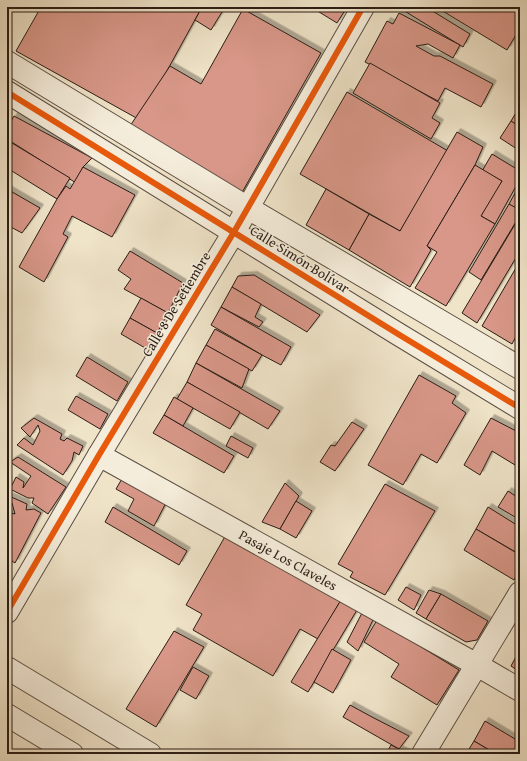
<svg xmlns="http://www.w3.org/2000/svg" width="527" height="761" font-family="'Gentium Book Plus',serif">
	<style>
		.building { fill: #d89788; stroke: #2a1d15; filter: url(#shadow) }
		.lines { fill: none; stroke-linecap: round; stroke-linejoin: round }
		.minor-casing { stroke: #5b4e42; stroke-width: 24 }
		.minor { stroke: #f5eddb; stroke-width: 22 }
		.cycleway-casing { stroke: #f5eddb; stroke-width: 8 }
		.cycleway { stroke: #e8590c; stroke-width: 6 }
		.labels { text-anchor: middle; dominant-baseline: central; stroke-width: 3; stroke-linejoin: round; paint-order: stroke }
		.street-label { font-size: 14px; fill: #2a1d15; stroke: #f5eddb }
	</style>
	<defs>
		<filter id="shadow"><feDropShadow dx="3.5" dy="-3.5" stdDeviation="0" flood-color="#0004"/></filter>
	</defs>
	<rect width="100%" height="100%" fill="#efe3c8"/>
	<filter id="stains"><feTurbulence type="fractalNoise" baseFrequency=".005" numOctaves="4"/><feColorMatrix values="0 0 0 0 .2 0 0 0 0 .09 0 0 0 0 .02 0 0 0 .5 -.17"/></filter>
	<radialGradient id="worn" r=".72"><stop offset=".6" stop-color="#630" stop-opacity="0"/><stop offset="1" stop-color="#630" stop-opacity=".3"/></radialGradient>
	<g class="building">
		<path d="M41 7H202L140 120 16 51Z"/>
		<path d="M202 7H225L211 30 195 20Z"/>
		<path d="M311 7H347L337 23Z"/>
		<path d="M398 7H426L470 34 463 47Z"/>
		<path d="M436 7H520V28L507 50Z"/>
		<path d="M243 9 321 53 240 196 126 132 170 66 201 84Z"/>
		<path d="M399 13 460 45 453 58 428 44 416 46 434 56H440L493 84 481 107 445 88 438 101 365 62 387 21 393 24Z"/>
		<path d="M370 63 440 103 432 118 440 123 431 139 353 93Z"/>
		<path d="M347 92 448 151 400 231 300 174Z"/>
		<path d="M520 106V128L511 121Z"/>
		<path d="M14 116 92 158 83 167 76 183 7 139V128Z"/>
		<path d="M511 121 520 127V151L500 138Z"/>
		<path d="M457 132 483 147 475 165 427 246 431 250 410 287 349 250 369 214 400 231Z"/>
		<path d="M7 140 70 178 57 199 7 168Z"/>
		<path d="M492 154 520 171V179L495 224 481 216 492 195 502 181 482 171Z"/>
		<path d="M475 165 502 181 481 216 495 224 446 306 415 288 437 252 427 246Z"/>
		<path d="M83 167 135 195 112 237 72 216 63 234 68 237 44 282 19 267 57 199 66 186 70 189Z"/>
		<path d="M520 184V211L509 204Z"/>
		<path d="M7 189 40 208 22 233 7 225Z"/>
		<path d="M326 189 369 214 349 250 306 225Z"/>
		<path d="M509 204 520 210V215L481 280 469 272Z"/>
		<path d="M520 216V251L477 323 462 313Z"/>
		<path d="M130 251 183 283 168 313 124 289 131 279 118 270Z"/>
		<path d="M520 261V329L512 344 482 326Z"/>
		<path d="M254 275 320 315 307 332 232 287 238 276Z"/>
		<path d="M232 287 261 304 255 317 263 322 259 327 221 307Z"/>
		<path d="M141 298 168 313 157 333 130 318Z"/>
		<path d="M221 307 291 347 281 365 262 355 211 325Z"/>
		<path d="M130 318 157 333 147 349 121 334Z"/>
		<path d="M215 329 262 355 252 371 206 345Z"/>
		<path d="M206 345 249 369 242 388 196 363Z"/>
		<path d="M87 357 128 382 117 401 76 376Z"/>
		<path d="M196 363 280 411 268 429 187 382Z"/>
		<path d="M419 375 456 396 452 403 466 413 437 463 421 454 403 485 368 465Z"/>
		<path d="M187 382 240 412 230 429 177 399Z"/>
		<path d="M76 396 108 414 100 429 68 410Z"/>
		<path d="M174 397 193 408 183 426 164 415Z"/>
		<path d="M164 415 234 456 224 473 153 433Z"/>
		<path d="M34 418 62 434 60 439 64 441 67 438 83 446 79 455 74 452 72 461 63 475 17 445 24 438 33 445 40 431 38 425 30 437 21 428Z"/>
		<path d="M491 418 520 433V455L515 465 492 451 480 475 464 465Z"/>
		<path d="M352 422 364 429 335 471 320 462 331 445 335 446Z"/>
		<path d="M231 436 253 448 248 458 226 446Z"/>
		<path d="M18 457 66 487 48 514 32 503 34 498H28L10 489 16 477 24 482 23 488 31 476 10 462Z"/>
		<path d="M123 477 167 501 154 526 128 511 134 499 116 489Z"/>
		<path d="M285 483 299 496 280 529 262 522Z"/>
		<path d="M385 484 435 511 385 595 350 577 353 572 338 564Z"/>
		<path d="M508 491 520 499V520L498 507Z"/>
		<path d="M9 496 27 504 26 510 34 509 41 513 15 563 7 558V512L15 514 12 503 7 501Z"/>
		<path d="M296 501 312 511 296 538 280 529Z"/>
		<path d="M113 507 187 551 179 565 105 522Z"/>
		<path d="M488 507 520 527 519 554 476 529Z"/>
		<path d="M476 529 520 555V569L514 580 464 550Z"/>
		<path d="M227 533 341 600 318 639 300 629 273 676 193 630 202 614 186 605Z"/>
		<path d="M406 587 421 595 414 610 398 600Z"/>
		<path d="M429 590 441 594 426 619 416 613Z"/>
		<path d="M441 594 488 621 477 640 466 642 426 619Z"/>
		<path d="M341 600 357 610 308 692 291 682Z"/>
		<path d="M362 613 373 620 358 651 347 642Z"/>
		<path d="M377 620 459 670 437 705 391 677 399 664 364 642Z"/>
		<path d="M174 631 204 647 156 727 126 709Z"/>
		<path d="M332 649 351 660 333 693 314 682Z"/>
		<path d="M520 649V672L511 666Z"/>
		<path d="M193 667 209 676 196 699 180 690Z"/>
		<path d="M350 705 372 717 409 736 399 749 343 717Z"/>
		<path d="M485 721 520 742V754H496L474 741Z"/>
		<path d="M474 741 496 754H466Z"/>
		<path d="M391 745 409 754H386Z"/>
	</g>
	<g class="lines">
		<g class="minor-casing">
			<g id="minor">
				<path d="M7 62 248 208 520 368"/>
				<path d="M7 92 398 334 520 408"/>
				<path d="M99 455 477 665 520 690"/>
				<path d="M7 612 99 455 234 232 363 7"/>
				<path d="M7 668 150 754"/>
				<path d="M7 715 72 754"/>
				<path d="M423 754 520 593"/>
			</g>
		</g>
		<use href="#minor" class="minor"/>
		<g class="cycleway-casing">
			<g id="cycleway">
				<path d="M7 92 398 334 520 408"/>
				<path d="M7 612 99 455 234 232 363 7"/>
			</g>
		</g>
		<use href="#cycleway" class="cycleway"/>
	</g>
	<g class="labels">
		<g class="street-label">
			<text transform="translate(300 259) rotate(32)">Calle Simón Bolívar</text>
			<text transform="translate(176 304) rotate(-59)">Calle 8 De Setiembre</text>
			<text transform="translate(288 560) rotate(29)">Pasaje Los Claveles</text>
		</g>
	</g>
	<rect width="527" height="761" fill="none" stroke="#efe3c8" stroke-width="24"/>
	<rect x="8" y="8" width="511" height="745" fill="none" stroke="#2a1d15" stroke-width="2"/>
	<rect x="12" y="12" width="503" height="737" fill="none" stroke="#2a1d15"/>
	<rect width="100%" height="100%" filter="url(#stains)"/>
	<rect width="100%" height="100%" fill="url(#worn)"/>
</svg>
